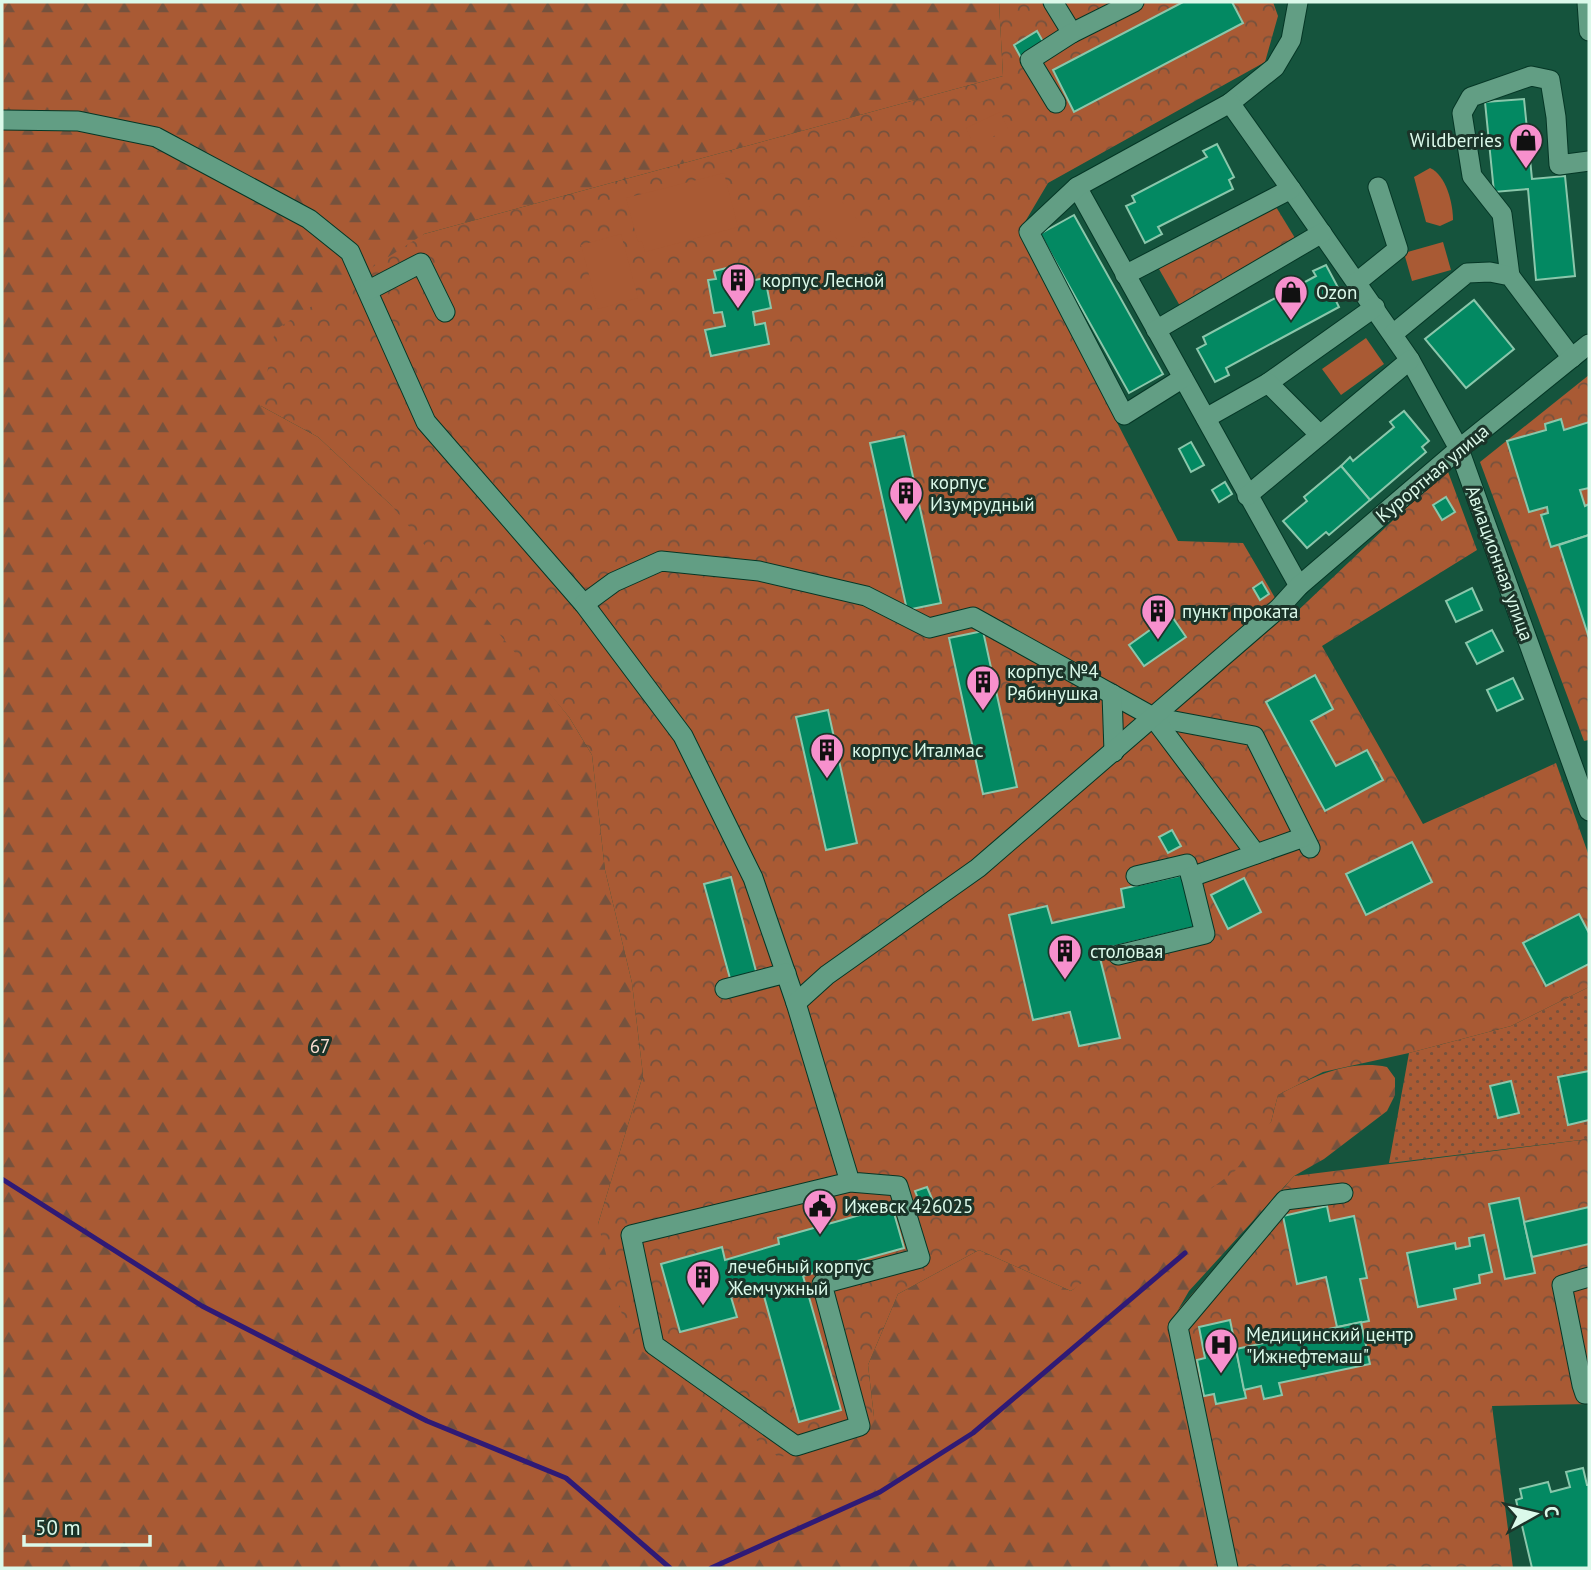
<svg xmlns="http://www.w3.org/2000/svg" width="1591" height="1570" font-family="'PT Sans',sans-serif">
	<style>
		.grass { fill: url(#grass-dots) }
		.forest { fill: url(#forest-firs) }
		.park { fill: url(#park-crowns) }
		.garden { fill: #a95a34 }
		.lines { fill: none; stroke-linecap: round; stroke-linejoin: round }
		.stream { stroke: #2f1a76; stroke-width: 5 }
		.building { fill: #038962; stroke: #8ac7ab; stroke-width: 2 }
		.minor-casing { stroke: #053726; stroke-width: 21 }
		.minor { stroke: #629e84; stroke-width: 19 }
		.labels { text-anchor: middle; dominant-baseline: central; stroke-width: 6; stroke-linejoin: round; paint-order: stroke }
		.poi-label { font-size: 19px; fill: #dbf9ea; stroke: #1b3429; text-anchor: start }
		.street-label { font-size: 19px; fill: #dbf9ea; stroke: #1b3429 }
		.park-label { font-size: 19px; fill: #f8dcd0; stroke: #1b3429 }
	</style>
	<defs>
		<pattern id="grass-dots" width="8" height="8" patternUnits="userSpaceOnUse" patternTransform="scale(1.75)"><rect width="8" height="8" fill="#a95a34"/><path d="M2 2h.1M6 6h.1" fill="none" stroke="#76523d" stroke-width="1.8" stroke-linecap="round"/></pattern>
		<pattern id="forest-firs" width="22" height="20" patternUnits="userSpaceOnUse" patternTransform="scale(1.75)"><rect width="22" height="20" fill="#a95a34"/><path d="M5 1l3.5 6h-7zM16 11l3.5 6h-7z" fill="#76523d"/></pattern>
		<pattern id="park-crowns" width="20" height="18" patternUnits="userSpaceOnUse" patternTransform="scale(1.75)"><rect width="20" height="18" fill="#a95a34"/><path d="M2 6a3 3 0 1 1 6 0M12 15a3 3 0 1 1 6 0" fill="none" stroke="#76523d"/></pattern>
	</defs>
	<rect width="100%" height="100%" fill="#15543d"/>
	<path class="grass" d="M1589 987V1139L1389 1163 1409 1053 1511 1026Z"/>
	<path class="forest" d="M2 2H999L1003 76 424 234 261 406 318 437 419 531 569 717 592 755 605 870 632 983 643 1075 598 1224 874 1417 868 1365 898 1294 979 1250 1071 1291 1271 1122 1278 1095C1312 1078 1347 1059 1387 1067L1395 1078V1095L1387 1111 1324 1159 1294 1176 1189 1291 1171 1322 1216 1568H2Z"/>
	<g class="park">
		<path d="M999 2H1273L1278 16 1265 62 1048 183 1019 232 1178 541 1243 543 1288 620 1447 469 1477 550 1322 646 1423 824 1556 763 1589 856V987L1511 1026 1409 1053 1323 1072 1278 1095 1271 1122 1235 1171 1071 1291 979 1250 898 1294 868 1365 874 1417 866 1435 798 1457 777 1456 629 1341 598 1224 643 1075 632 983 605 870 592 755 569 717 391 505 318 437 261 406 275 330 424 234 1003 76Z"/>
		<path d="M1273 202 1295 238 1180 306 1159 269Z"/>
		<path d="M1589 375V740L1584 741 1480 462Z"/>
		<path d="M1589 1139V1404L1492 1406 1513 1568H1215L1166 1324 1294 1176Z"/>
	</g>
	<g class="garden">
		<path d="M1000 112 1008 129 974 146 966 128Z"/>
		<path d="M1430 168C1446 175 1453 203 1453 220L1440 226 1426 222 1414 177Z"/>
		<path d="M724 173 738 227 645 252 642 241 638 242 626 198Z"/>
		<path d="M830 188 869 233 847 251 809 206Z"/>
		<path d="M621 234 638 298 598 309 581 245Z"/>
		<path d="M1443 242 1451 270 1412 281 1404 253Z"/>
		<path d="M1366 338 1384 364 1341 395 1322 369Z"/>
	</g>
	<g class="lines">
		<g class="stream">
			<path d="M2 1179 202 1306 427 1421 566 1478 670 1568"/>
			<path d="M711 1568 880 1492 973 1433 1185 1253"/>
		</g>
	</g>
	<g class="building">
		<path d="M1183 2H1232L1243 23 1074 112 1053 70Z"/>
		<path d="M1037 31 1045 45 1021 58 1014 45Z"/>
		<path d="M1524 99 1532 179 1565 176 1575 276 1536 280 1528 189 1494 192 1485 102Z"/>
		<path d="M1217 144 1234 177 1229 180 1233 189 1158 227 1162 234 1145 243 1126 206 1135 202 1132 196 1207 157 1203 151Z"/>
		<path d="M1074 215 1163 374 1129 393 1040 234Z"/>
		<path d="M1326 265 1342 295 1335 299 1339 307 1226 368 1229 375 1215 382 1197 349 1206 344 1203 337 1316 276 1313 271Z"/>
		<path d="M731 267 734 284 765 278 771 308 753 312 755 325 765 323 769 344 711 356 705 330 725 326 722 312 714 313 708 280 716 279 714 271Z"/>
		<path d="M1474 300 1514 349 1466 388 1425 339Z"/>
		<path d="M1404 411 1429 441 1422 447 1426 452 1370 500 1341 466 1350 457 1353 461 1394 427 1390 422Z"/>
		<path d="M1561 419 1564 430 1589 422V488L1580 490 1585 506 1589 504V535L1551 547 1541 515 1548 513 1547 507 1529 512 1507 441 1546 430 1545 424Z"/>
		<path d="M904 436 941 603 907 610 870 443Z"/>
		<path d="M1191 442 1204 465 1191 472 1179 449Z"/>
		<path d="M1341 466 1370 500 1329 535 1326 532 1307 548 1283 521 1307 501 1304 497Z"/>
		<path d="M1225 482 1232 494 1219 502 1212 490Z"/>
		<path d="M1446 497 1455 512 1442 520 1433 505Z"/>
		<path d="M1589 535V638L1559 545Z"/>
		<path d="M1262 582 1269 594 1260 600 1253 588Z"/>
		<path d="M1472 588 1482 610 1456 622 1446 601Z"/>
		<path d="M1171 615 1186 637 1144 666 1129 645Z"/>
		<path d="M1492 630 1503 651 1477 664 1466 643Z"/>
		<path d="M983 631 1017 787 983 794 949 638Z"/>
		<path d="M1315 675 1333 709 1311 721 1336 766 1367 750 1383 780 1325 811 1266 702Z"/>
		<path d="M1513 678 1523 699 1497 711 1487 690Z"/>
		<path d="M828 710 857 843 826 850 796 717Z"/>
		<path d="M1172 830 1181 846 1168 853 1159 837Z"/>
		<path d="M1412 842 1432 882 1366 915 1346 874Z"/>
		<path d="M1183 875 1195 927 1098 950 1120 1038 1079 1046 1070 1012 1033 1020 1009 915 1047 906 1052 923 1124 907 1121 889Z"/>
		<path d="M731 877 757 975 731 982 704 884Z"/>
		<path d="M1244 878 1261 912 1228 929 1211 895Z"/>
		<path d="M1579 914 1589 933V964L1546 986 1523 943Z"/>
		<path d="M1589 1071V1120L1568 1125 1558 1077Z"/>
		<path d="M1511 1081 1519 1113 1498 1118 1490 1086Z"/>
		<path d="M927 1187 933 1201 921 1206 915 1191Z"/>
		<path d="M1519 1198 1535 1273 1505 1279 1489 1204Z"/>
		<path d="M892 1206 904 1248 803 1276 841 1410 799 1422 762 1289 731 1297 737 1317 680 1332 661 1264 722 1247 725 1260 779 1244 778 1238Z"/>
		<path d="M1327 1206 1330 1221 1354 1216 1367 1278 1360 1279 1369 1321 1337 1327 1326 1277 1297 1284 1283 1216Z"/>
		<path d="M1589 1207V1244L1532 1257 1524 1222Z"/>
		<path d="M1484 1235 1492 1272 1479 1275 1480 1283 1454 1289 1456 1299 1418 1307 1407 1253 1455 1243 1456 1249 1470 1246 1469 1238Z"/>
		<path d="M1230 1320 1246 1398 1216 1404 1214 1394 1204 1396 1197 1360 1205 1358 1199 1327Z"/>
		<path d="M1361 1322 1370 1364 1279 1383 1282 1395 1264 1399 1261 1386 1244 1390 1236 1349Z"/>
		<path d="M1583 1468 1587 1485H1589V1568H1532L1516 1500 1522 1498 1520 1489 1548 1482 1551 1492 1570 1487 1566 1472Z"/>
	</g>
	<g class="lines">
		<g class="minor-casing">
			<g id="minor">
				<path d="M1053 2 1072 33 1134 2"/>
				<path d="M1587 2 1589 31"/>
				<path d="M1056 103 1030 60 1072 33"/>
				<path d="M1230 103 1275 67 1291 40 1298 2"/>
				<path d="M2 120 78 121 156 137 309 219 350 252 426 422 584 604 683 736 753 878 796 1003"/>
				<path d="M1077 187 1299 586"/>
				<path d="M1291 189 1410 360 1459 449 1589 811"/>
				<path d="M1125 275 1291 189 1230 103 1077 187 1029 232 1124 415 1183 378"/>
				<path d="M1510 276 1502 214 1472 176 1462 113 1471 97 1531 76 1550 80 1556 117 1559 165 1589 161"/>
				<path d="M1357 282 1398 249 1378 187"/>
				<path d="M369 290 421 263 445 312"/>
				<path d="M1156 330 1322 233"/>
				<path d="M1393 334 1467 273 1490 272 1510 276 1572 358"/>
				<path d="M1268 383 1375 307"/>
				<path d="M1206 418 1268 383 1320 435"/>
				<path d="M1247 496 1410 360"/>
				<path d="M584 604 614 582 661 561 759 571 866 596 929 628 973 617 1153 717 1254 736 1310 848"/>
				<path d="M1112 694 1114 752"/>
				<path d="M1153 717 1256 854"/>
				<path d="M1136 876 1187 864 1191 877 1304 837"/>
				<path d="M1118 955 1205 934 1191 877"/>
				<path d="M725 989 786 973"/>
				<path d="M850 1182 898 1186 920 1258 822 1284 860 1426 796 1446 654 1345 631 1235 850 1182 796 1003 827 975 978 868 1279 608 1299 586 1459 449 1589 344"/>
				<path d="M1589 1277 1562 1285 1582 1385 1585 1394H1589"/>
				<path d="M1228 1568 1178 1327 1285 1200 1343 1193"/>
			</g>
		</g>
		<use href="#minor" class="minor"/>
	</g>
	<defs>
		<g id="shop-pin" transform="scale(1.75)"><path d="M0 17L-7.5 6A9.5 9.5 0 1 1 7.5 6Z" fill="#f790cd" stroke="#1b3429"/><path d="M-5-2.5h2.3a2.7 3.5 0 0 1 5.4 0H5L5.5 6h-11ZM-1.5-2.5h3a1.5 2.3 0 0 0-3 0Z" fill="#111"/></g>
		<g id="building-pin" transform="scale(1.75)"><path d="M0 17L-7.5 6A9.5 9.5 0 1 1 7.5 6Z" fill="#f790cd" stroke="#1b3429"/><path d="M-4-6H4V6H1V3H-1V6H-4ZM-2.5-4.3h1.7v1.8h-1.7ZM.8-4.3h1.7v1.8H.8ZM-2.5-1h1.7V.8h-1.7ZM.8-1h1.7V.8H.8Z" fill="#111"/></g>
		<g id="civic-pin" transform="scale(1.75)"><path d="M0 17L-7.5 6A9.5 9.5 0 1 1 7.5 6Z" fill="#f790cd" stroke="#1b3429"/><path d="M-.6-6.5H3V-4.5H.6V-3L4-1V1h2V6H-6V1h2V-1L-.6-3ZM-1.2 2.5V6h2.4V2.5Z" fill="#111"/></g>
		<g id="hospital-pin" transform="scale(1.75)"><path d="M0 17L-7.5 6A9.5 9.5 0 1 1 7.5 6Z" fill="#f790cd" stroke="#1b3429"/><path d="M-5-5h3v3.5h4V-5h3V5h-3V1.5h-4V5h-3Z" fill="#111"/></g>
	</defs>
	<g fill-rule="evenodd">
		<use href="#shop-pin" x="1526" y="140"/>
		<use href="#building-pin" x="738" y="280"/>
		<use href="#shop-pin" x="1291" y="292"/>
		<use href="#building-pin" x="906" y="493"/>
		<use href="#building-pin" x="1158" y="611"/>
		<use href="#building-pin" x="983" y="682"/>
		<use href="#building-pin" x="827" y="750"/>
		<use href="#building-pin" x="1065" y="951"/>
		<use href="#civic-pin" x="820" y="1206"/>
		<use href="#building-pin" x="703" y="1277"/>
		<use href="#hospital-pin" x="1221" y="1345"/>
	</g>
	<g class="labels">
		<g class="poi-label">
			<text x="1502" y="140" text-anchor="end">Wildberries</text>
			<text x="762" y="280">корпус Лесной</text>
			<text x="1316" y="292">Ozon</text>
			<text x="930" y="482">корпус<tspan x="930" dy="22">Изумрудный</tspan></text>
			<text x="1182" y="611">пункт проката</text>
			<text x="1007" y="671">корпус №4<tspan x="1007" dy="22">Рябинушка</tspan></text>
			<text x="852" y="750">корпус Италмас</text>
			<text x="1090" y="951">столовая</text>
			<text x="844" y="1206">Ижевск 426025</text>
			<text x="728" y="1266">лечебный корпус<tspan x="728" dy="22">Жемчужный</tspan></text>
			<text x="1246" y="1334">Медицинский центр<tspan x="1246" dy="22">"Ижнефтемаш"</tspan></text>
		</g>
		<g class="street-label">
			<text transform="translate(1432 473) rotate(-40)">Курортная улица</text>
			<text transform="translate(1500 563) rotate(70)">Авиационная улица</text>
		</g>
		<g class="park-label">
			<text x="320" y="1046">67</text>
		</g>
	</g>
	<rect width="1591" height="1570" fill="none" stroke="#dbf9ea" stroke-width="7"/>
	<g transform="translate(1535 1514) rotate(82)" stroke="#1b3429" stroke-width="5" paint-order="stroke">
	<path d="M0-5L12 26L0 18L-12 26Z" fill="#dbf9ea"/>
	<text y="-10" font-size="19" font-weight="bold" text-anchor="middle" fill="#dbf9ea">С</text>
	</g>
	<path d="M24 1535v10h126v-10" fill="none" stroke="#dbf9ea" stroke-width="3.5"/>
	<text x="35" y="1535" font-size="21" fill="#dbf9ea" stroke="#1b3429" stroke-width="5" paint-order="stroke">50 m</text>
</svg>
